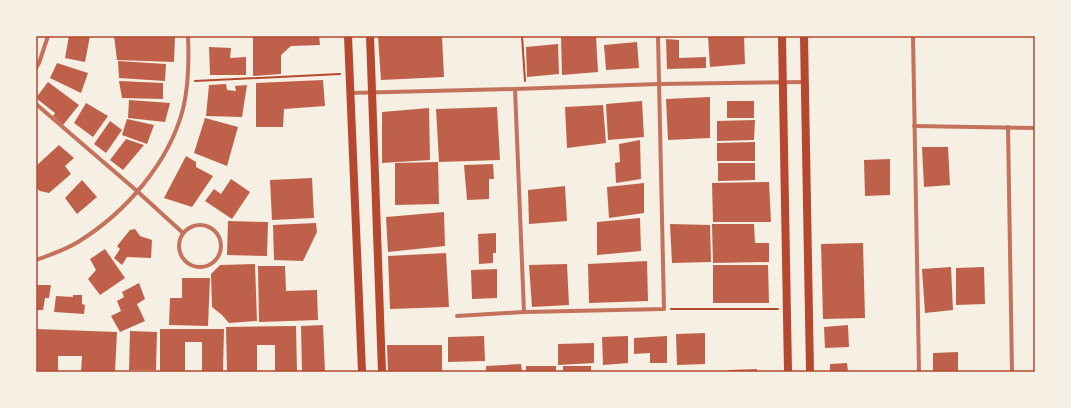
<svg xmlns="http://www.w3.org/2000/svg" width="1071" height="408" font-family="Raleway,sans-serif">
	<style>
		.building { fill: #bf614a }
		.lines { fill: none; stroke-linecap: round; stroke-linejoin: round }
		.path { stroke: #b5482f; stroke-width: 2 }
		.minor { stroke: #c5725c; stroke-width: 4 }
		.secondary { stroke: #b5482f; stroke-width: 8 }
		.neatline { fill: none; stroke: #b5482f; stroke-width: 1.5 }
	</style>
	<rect width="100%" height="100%" fill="#f6efe4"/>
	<g class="building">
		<path d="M69 36H90L85 62 65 58Z"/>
		<path d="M114 36H175L174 62 117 60Z"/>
		<path d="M253 36H319L320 45 291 46 281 55V74L253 76Z"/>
		<path d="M378 36H442L444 77 381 80Z"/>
		<path d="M578 36H596L598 72 562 75 561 37Z"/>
		<path d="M708 36H744L745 64 710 67Z"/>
		<path d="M666 39 679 40V58L706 57V68L667 69Z"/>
		<path d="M637 42 639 68 606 70 604 45Z"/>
		<path d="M558 44 559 74 527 77 526 47Z"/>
		<path d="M209 47 231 48 230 58 246 57V75H210Z"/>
		<path d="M118 61 166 64 165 81 119 78Z"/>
		<path d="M57 63 88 73 81 93 50 78Z"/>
		<path d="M323 80 325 106 284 109 283 127H256V83Z"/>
		<path d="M119 81 163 83V99L122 98Z"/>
		<path d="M48 82 79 105 63 125 53 116 55 113 36 98Z"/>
		<path d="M226 84 227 90 236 91 235 86 247 85 242 117 206 116 209 85Z"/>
		<path d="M710 97V138L668 140 666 99Z"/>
		<path d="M129 100 170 103 165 122 128 118Z"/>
		<path d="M642 101 644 137 608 140 606 104Z"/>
		<rect x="727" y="101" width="27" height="17"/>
		<path d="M86 103 108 116 93 137 74 123Z"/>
		<path d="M603 105 606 143 567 148 565 107Z"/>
		<path d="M497 107 500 160 439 162 436 109Z"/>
		<path d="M429 108 430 160 382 163V112Z"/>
		<path d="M205 118 238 127 227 166 194 153Z"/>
		<path d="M127 119 154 125 147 144 122 135Z"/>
		<path d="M755 120 754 140 717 141V121Z"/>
		<path d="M110 121 122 130 106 153 94 144Z"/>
		<path d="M126 139 144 145 123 170 110 160Z"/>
		<path d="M640 140 641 179 616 183 615 163 620 162 619 144Z"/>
		<path d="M755 142V161H717V143Z"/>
		<path d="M59 145 74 158 65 166 71 174 49 193 40 191 36 188V166Z"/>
		<path d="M922 147H948L950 185 924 187Z"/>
		<path d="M186 156 196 162V167L213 176 192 207 164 198Z"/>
		<path d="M890 159V195L865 196 864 160Z"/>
		<path d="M438 162 439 204 395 205V163Z"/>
		<path d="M718 163H755V180L718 181Z"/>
		<path d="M493 164 494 179H489V199L467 200 464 165Z"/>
		<path d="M312 178 314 218 272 220 270 180Z"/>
		<path d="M231 179 250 192 232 219 205 201 214 189 221 194Z"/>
		<path d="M82 180 97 197 77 214 65 198Z"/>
		<path d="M769 182 771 222H713L712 183Z"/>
		<path d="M644 183V213L609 218 607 187Z"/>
		<path d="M565 186 567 221 529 224 528 190Z"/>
		<path d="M444 212 445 246 388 252 386 217Z"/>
		<path d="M640 218 641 251 597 255V222Z"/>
		<path d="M228 221 268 222 267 256 227 255Z"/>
		<path d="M316 223 317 232 303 261 274 260 273 225Z"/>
		<path d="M670 224 710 225 711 262 672 263Z"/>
		<path d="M712 224H754L755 243H769V262L713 263Z"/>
		<path d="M135 229 140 236 152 240 151 258 127 257 122 265 114 258 120 249 117 246 130 230Z"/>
		<path d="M496 233V253H493V263L479 264 478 234Z"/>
		<path d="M863 243 865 318 823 319 821 244Z"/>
		<path d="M105 249 125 278 100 295 88 279 96 270 90 259Z"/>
		<path d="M446 253 449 307 390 309 388 256Z"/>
		<path d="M647 261 648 301 589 303 588 264Z"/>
		<path d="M255 264 257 321 229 323 222 315 212 307 211 274 220 265Z"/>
		<path d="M567 264 569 305 532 307 529 265Z"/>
		<path d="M713 265H768L769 303H713Z"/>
		<path d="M258 266H285L286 291 317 290 318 320 259 322Z"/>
		<path d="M951 267 953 310 925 313 922 269Z"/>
		<path d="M984 267 985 304 956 305V268Z"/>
		<path d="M497 269V298L472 299 471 270Z"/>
		<path d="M182 278H210L208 326 169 325 170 298H182Z"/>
		<path d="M139 283 145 299 137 304 145 321 120 332 111 316 121 311 117 301 124 297 122 292Z"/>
		<path d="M36 285H51L49 298H45L43 310H36Z"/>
		<path d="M73 295H82V304L85 305 84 314 54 312 56 296 73 297Z"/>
		<path d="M323 325 325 372H302L301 326Z"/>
		<path d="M848 325 849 347 825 348 824 327Z"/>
		<path d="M296 326 297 372H275V345H257V372H227L226 327Z"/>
		<path d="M36 329 117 332 115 372H81L82 356H58V372H36Z"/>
		<path d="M160 329H224L223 372H202V342H185V372H160Z"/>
		<path d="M130 331 157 332 156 370H129Z"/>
		<path d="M705 333V364L677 365 676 334Z"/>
		<path d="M484 336 485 361 448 362V337Z"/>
		<path d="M628 336V363L603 365 602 337Z"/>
		<path d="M667 336V363H650V353L634 354V338Z"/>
		<path d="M594 343V363L558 365V344Z"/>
		<path d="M387 345H442V372H388Z"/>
		<path d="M958 352V372H933V353Z"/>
		<path d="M847 363 848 372H830V364Z"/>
		<path d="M521 364 522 372H486V366Z"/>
		<rect x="526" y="366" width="30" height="6"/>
		<rect x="563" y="366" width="28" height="6"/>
		<path d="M757 369V372H728V370Z"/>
	</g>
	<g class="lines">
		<g class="path">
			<path d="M522 36 525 81"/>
			<path d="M195 81 340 74"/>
			<path d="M671 309H778"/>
		</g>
		<g class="minor">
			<path d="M913 36 919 372"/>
			<path d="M36 68 39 63 48 36"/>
			<path d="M515 89 524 312"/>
			<path d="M350 93 515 89 659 84 804 82"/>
			<path d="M36 104 137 191 183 233"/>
			<path d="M914 126 1035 128"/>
			<path d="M1008 127 1012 372"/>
			<circle cx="200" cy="246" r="21"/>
			<path d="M36 260C50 255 65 250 78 242 125 213 169 163 183 109 189 85 189 60 188 36"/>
			<path d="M457 316 524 312 664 309 658 36"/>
		</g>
		<g class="secondary">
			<path d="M348 36 362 372"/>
			<path d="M370 36 382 372"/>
			<path d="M782 36 788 372"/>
			<path d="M804 36 810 372"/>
		</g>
	</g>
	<rect width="1071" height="408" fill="none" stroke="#f6efe4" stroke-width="74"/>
	<rect x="37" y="37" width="997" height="334" class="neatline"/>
</svg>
